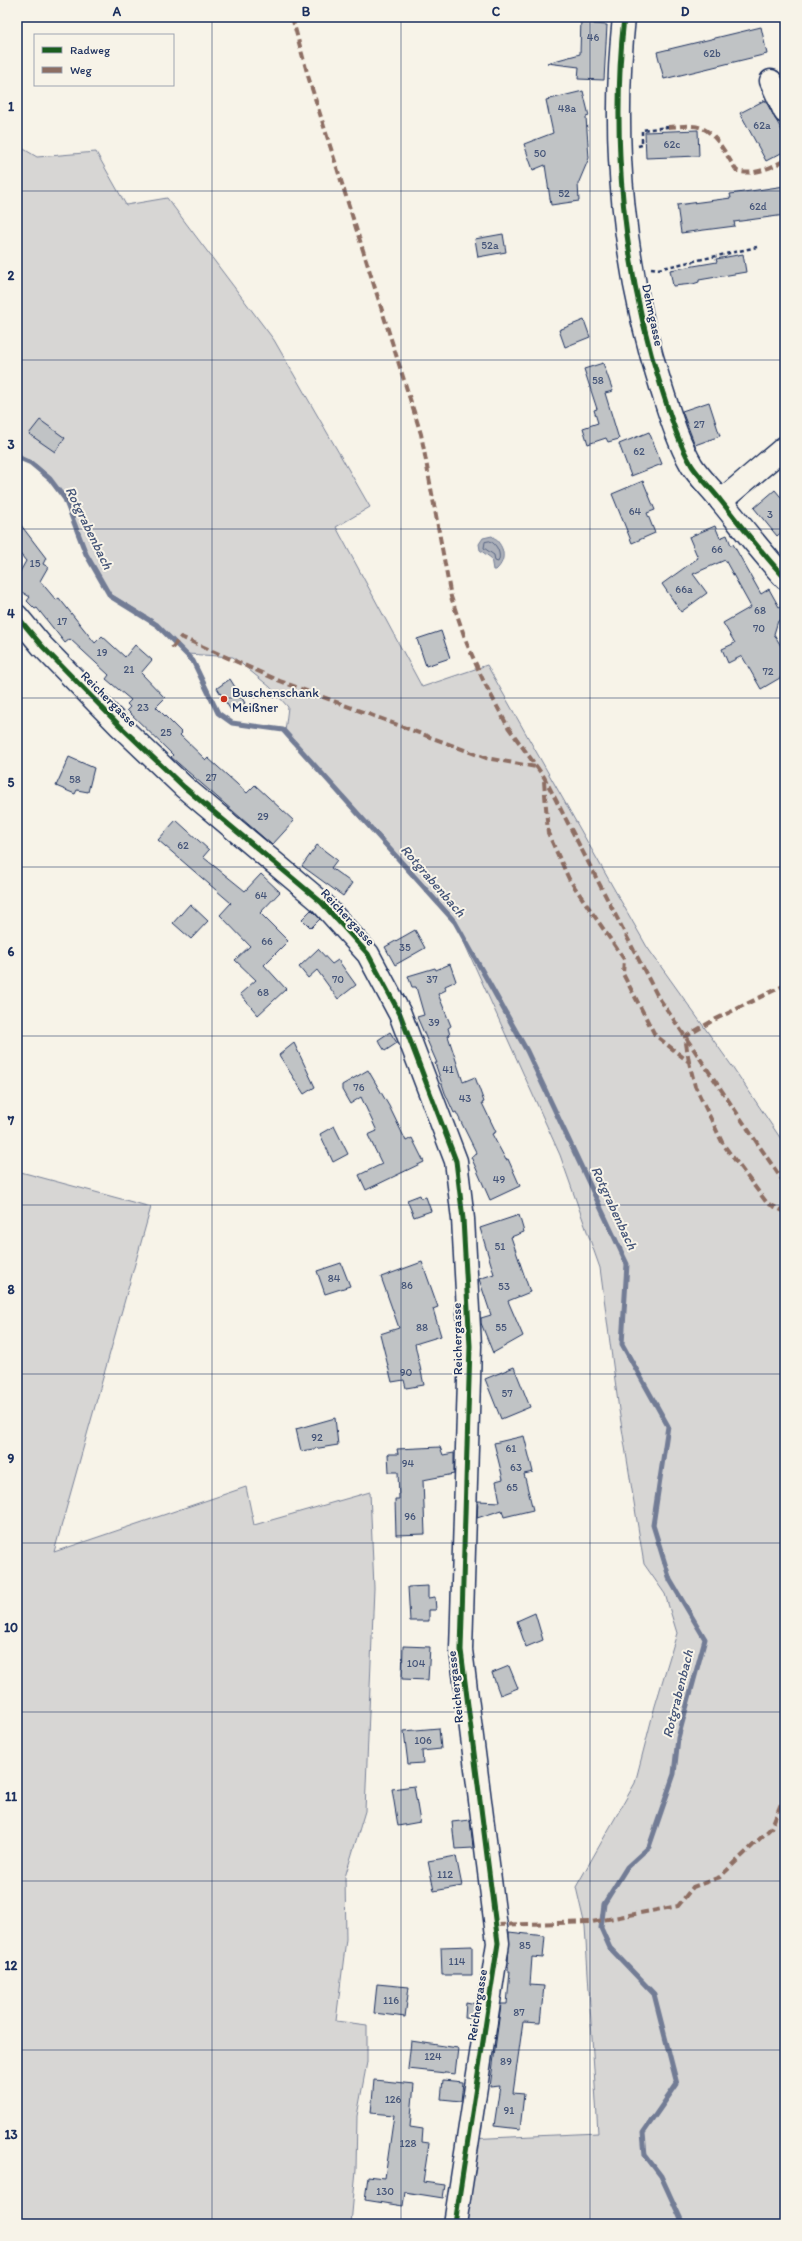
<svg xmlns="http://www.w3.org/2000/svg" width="802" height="2241" font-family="Itim,sans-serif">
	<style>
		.green { fill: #d7d6d4; stroke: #798299 }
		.water { fill: #acb0b9; stroke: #727c95 }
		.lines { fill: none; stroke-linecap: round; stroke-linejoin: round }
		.shore { stroke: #556382; stroke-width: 1 }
		.stream { stroke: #727c95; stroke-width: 5 }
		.building { fill: #c0c3c5; stroke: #1b2f5e }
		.minor-casing { stroke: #1b2f5e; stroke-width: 25 }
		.path { stroke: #1b2f5e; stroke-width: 2.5; stroke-dasharray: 4 3; stroke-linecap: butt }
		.minor { stroke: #f7f3e8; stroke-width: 22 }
		.quiet { stroke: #8d6e63; stroke-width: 4; stroke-dasharray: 8 4; stroke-linecap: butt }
		.cycleway-casing { stroke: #f7f3e8; stroke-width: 8 }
		.cycleway { stroke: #1b5e20; stroke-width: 5 }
		.grid { fill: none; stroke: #1b2f5e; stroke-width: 1; stroke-opacity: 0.55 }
		.poi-dot { fill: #c8321e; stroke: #f7f3e8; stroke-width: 1.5 }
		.labels { text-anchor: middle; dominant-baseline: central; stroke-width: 4; stroke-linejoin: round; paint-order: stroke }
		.number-label { font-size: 11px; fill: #445478 }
		.street-label { font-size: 13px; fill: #1b2f5e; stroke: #f7f3e8 }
		.poi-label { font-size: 13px; fill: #1b2f5e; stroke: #f7f3e8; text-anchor: start }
		.water-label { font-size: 14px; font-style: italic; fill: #465679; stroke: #f7f3e8 }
		.neatline { fill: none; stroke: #1b2f5e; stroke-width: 1.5 }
		.grid-label { font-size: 13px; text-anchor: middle; font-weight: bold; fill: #1b2f5e }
	</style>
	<rect width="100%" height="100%" fill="#f7f3e8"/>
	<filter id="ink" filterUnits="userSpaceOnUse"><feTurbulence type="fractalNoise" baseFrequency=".025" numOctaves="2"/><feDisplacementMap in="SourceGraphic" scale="8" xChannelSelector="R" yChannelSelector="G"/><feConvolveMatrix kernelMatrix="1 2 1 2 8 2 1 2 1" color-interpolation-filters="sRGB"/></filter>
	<g filter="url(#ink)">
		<g class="green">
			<path d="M17 145 37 157 96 152 126 205 167 198 274 340 370 507 336 527 422 687 487 665 647 947 734 1069 785 1145V2224H456L468 2139 598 2133 585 1926 576 1887 635 1783 655 1706 677 1633 665 1594 644 1564 619 1410 600 1268 560 1155 454 920 285 732 288 707 270 687 233 657 187 654 156 622 109 593 82 546 64 498 48 475 37 465 22 457 17 445Z"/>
			<path d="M17 1171 151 1207 54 1552 246 1487 254 1525 370 1492 374 1588 365 1811 345 1877 346 1939 336 2021 367 2025V2062L357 2116 356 2170 351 2224H17Z"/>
		</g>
		<path class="water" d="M492 536C504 545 508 559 496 570H493L491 558 480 550 479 544 483 538Z"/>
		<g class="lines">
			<path class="shore" d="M490 541C497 544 502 555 498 562L495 561 494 555 484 548 485 542Z"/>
			<path class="stream" d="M17 457 31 463 50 479 65 499 86 554 110 596 157 625 193 661 218 713 232 723 283 730 455 922 527 1051 627 1264 622 1344 668 1426 653 1525 670 1580 705 1639 678 1738 674 1774 649 1847 627 1867 604 1904 601 1928 610 1948 654 1994 677 2084 643 2133 645 2155 661 2176 683 2224"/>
		</g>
		<g class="building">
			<path d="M581 17H594V24L607 25 604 80 578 79 579 67 547 63 580 54Z"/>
			<path d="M761 27 767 54 664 79 657 52Z"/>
			<path d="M583 91 589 116 586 117 589 158 578 184 579 201 551 205 545 165 533 170 524 144 553 133 546 100Z"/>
			<path d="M765 100 785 136V151L766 161 740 113Z"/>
			<path d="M698 130 699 156 646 158 645 132Z"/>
			<path d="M785 186V215L734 222 735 226 681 233 677 205 731 198 730 194Z"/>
			<path d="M503 234 506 252 478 257 475 239Z"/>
			<path d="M743 254 746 272 699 280V282L693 284 673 286 670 270 717 262 716 259Z"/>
			<path d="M584 320 590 337 565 347 559 330Z"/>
			<path d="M603 363 613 391 605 393 619 439 608 442 606 438 588 444 583 428 598 423 594 410 597 409 584 369Z"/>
			<path d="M709 402 720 436 695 445 682 411Z"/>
			<path d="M40 420 65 438 55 452 29 434Z"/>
			<path d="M649 432 662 464 631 476 619 444Z"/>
			<path d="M643 481 655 510 647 513 655 533 632 543 612 494Z"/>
			<path d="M775 490 785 502V529L777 536 754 508Z"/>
			<path d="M17 520 46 558 43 564 48 567 40 581 56 600 59 598 95 643 102 636 125 657 135 645 152 660 141 673 165 698 156 707 182 733 180 735 206 760 208 758 247 793 255 785 294 821 272 845 171 757 173 755 127 710 130 707 127 704 131 700 106 679 109 675 70 639 65 643 37 608 35 609 27 601 30 597 17 589V577L26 561 17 550Z"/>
			<path d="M715 526 720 538 727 535 731 545 733 544 761 594 769 589 779 607 785 604V618L778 621 774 634 785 653V675L761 689 742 656 728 663 722 649 735 643 723 623 751 607 725 560 693 574 707 593 681 612 662 584 698 558 689 537Z"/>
			<path d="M441 631 450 658 426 666 417 639Z"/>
			<path d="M230 679 245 703 232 712 217 688Z"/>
			<path d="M69 757 94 768 88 792 77 790 75 794 56 786Z"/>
			<path d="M176 820 209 850 203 857 245 891 261 874 280 892 260 913 288 941 264 965 286 989 258 1015 240 994 256 980 235 960 250 946 220 915 231 903 158 840Z"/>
			<path d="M317 845 337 860 331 868 352 883 343 896 302 866Z"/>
			<path d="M190 904 208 921 191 939 173 923Z"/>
			<path d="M311 910 320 919 311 928 302 919Z"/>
			<path d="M415 930 425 948 395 965 385 947Z"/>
			<path d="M318 949 332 964 338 960 356 985 338 999 317 970 308 978 299 967Z"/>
			<path d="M450 964 456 981 445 986 446 990 438 994 451 1026 448 1028 450 1035 448 1036 463 1082 475 1077 484 1102 482 1103 496 1132 492 1134 506 1160 508 1159 520 1186 490 1200 471 1157 477 1154 456 1112 454 1113 445 1093 435 1063H437L417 1017 424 1015 416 987H412L408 976 435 968 436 970Z"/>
			<path d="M390 1032 397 1043 385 1051 378 1040Z"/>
			<path d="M294 1043 315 1087 304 1094 279 1055Z"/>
			<path d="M368 1070 389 1106 406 1141 412 1138 424 1162 366 1190 359 1175 382 1164 368 1135 377 1131 361 1097 350 1104 342 1090V1085Z"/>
			<path d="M334 1126 348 1154 333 1162 320 1134Z"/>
			<path d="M420 1195 421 1198 426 1197 431 1211 414 1217 407 1200Z"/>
			<path d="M519 1215 524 1232 511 1237 530 1292 508 1301 523 1336 493 1353 481 1323V1318L491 1315 479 1279 494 1274 480 1228Z"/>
			<path d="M422 1262 438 1307 433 1309 441 1336 415 1344 424 1385 406 1388 404 1380 392 1382 380 1334 399 1328 381 1277Z"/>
			<path d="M341 1263 350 1286 325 1294 317 1271Z"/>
			<path d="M514 1367 530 1407 501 1419 485 1379Z"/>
			<path d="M335 1418 338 1445 301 1451 296 1429Z"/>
			<path d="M524 1436 533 1472 524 1474 533 1510 504 1517 502 1510 477 1518 478 1501 500 1502 496 1481 503 1479 494 1443Z"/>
			<path d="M440 1447 443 1455 454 1453V1474L423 1480 425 1534 396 1535 395 1499H399L398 1472H389L388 1454H398L397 1449Z"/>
			<path d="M428 1586V1598L435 1597 436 1610H429V1621H410L408 1587Z"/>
			<path d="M535 1613 543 1640 526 1647 517 1621Z"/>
			<path d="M403 1646 430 1647 428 1680 402 1679Z"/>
			<path d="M509 1666 518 1688 500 1695 492 1673Z"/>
			<path d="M439 1728 441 1749 422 1751 423 1763 408 1764 404 1731Z"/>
			<path d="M414 1786 420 1822 398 1826 392 1789Z"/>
			<path d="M470 1820 473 1848 455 1849 452 1822Z"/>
			<path d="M456 1856 462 1886 434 1891 428 1861Z"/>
			<path d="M509 1932 545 1936 543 1958 532 1957 530 1985 544 1986 540 2023 523 2022 513 2093 524 2094 520 2129 494 2126 500 2086 490 2087 501 2004H507L510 1971H508Z"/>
			<path d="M472 1946V1975H442L441 1947Z"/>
			<path d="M377 1984 409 1987 405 2017 374 2013Z"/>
			<path d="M466 2002 476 2004 474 2019 465 2018Z"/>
			<path d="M411 2041 458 2048 455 2074 408 2069Z"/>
			<path d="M374 2080 414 2084 410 2127 423 2129 422 2142 429 2143 423 2182 445 2185 443 2198 405 2192 403 2206 365 2200 368 2176 385 2178 394 2115 371 2113Z"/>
			<path d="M443 2080 463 2082 461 2101 441 2099Z"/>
		</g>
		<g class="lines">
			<g class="minor-casing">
				<g id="minor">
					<path d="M624 17C611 141 623 271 662 390 670 415 678 442 692 466 700 478 712 489 721 501 742 527 762 553 785 578"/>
					<path d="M771 81 785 112"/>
					<path d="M721 501 785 447"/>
					<path d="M17 616 42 646 120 726 184 787 321 902 368 954 400 1014 456 1161 463 1219 470 1346 461 1650 498 1943 455 2224"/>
				</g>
			</g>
			<g class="path">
				<path d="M638 146 642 145V130L668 127"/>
				<path d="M651 268 658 269 757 247"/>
			</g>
			<use href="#minor" class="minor"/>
			<g class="quiet">
				<path d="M292 17 308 76 421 434 451 597 467 644 483 680 508 727 544 777 657 995 785 1184"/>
				<path d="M668 127C676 127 685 125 693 126 715 127 726 156 737 171 754 176 770 168 785 160"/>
				<path d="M172 648 181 637 280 681 486 758 536 767"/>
				<path d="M544 781 548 833 569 879 624 959 623 974 655 1035 689 1062 695 1086 723 1144 767 1203 785 1212"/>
				<path d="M689 1062 685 1037 712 1021 785 985"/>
				<path d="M497 1925 592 1922 678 1906 693 1887 720 1877 771 1828 785 1794"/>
			</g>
			<g class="cycleway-casing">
				<g id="cycleway">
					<path d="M624 17C611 141 623 271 662 390 670 415 678 442 692 466 700 478 712 489 721 501 742 527 762 553 785 578"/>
					<path d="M17 616 42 646 120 726 184 787 321 902 368 954 400 1014 456 1161 463 1219 470 1346 461 1650 498 1943 455 2224"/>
				</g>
			</g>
			<use href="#cycleway" class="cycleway"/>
		</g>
	</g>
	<path class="grid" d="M212 17V2224M401 17V2224M590 17V2224M17 191H785M17 360H785M17 529H785M17 698H785M17 867H785M17 1036H785M17 1205H785M17 1374H785M17 1543H785M17 1712H785M17 1881H785M17 2050H785"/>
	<circle class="poi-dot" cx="224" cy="699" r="4"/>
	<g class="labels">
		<g class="number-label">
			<text x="593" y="37">46</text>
			<text x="712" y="53">62b</text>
			<text x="567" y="108">48a</text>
			<text x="762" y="125">62a</text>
			<text x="672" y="144">62c</text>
			<text x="540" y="153">50</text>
			<text x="564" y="193">52</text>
			<text x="758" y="206">62d</text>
			<text x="490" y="245">52a</text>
			<text x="598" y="380">58</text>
			<text x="699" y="424">27</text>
			<text x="639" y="451">62</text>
			<text x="635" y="511">64</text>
			<text x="770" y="514">3</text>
			<text x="717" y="549">66</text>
			<text x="35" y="563">15</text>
			<text x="684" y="589">66a</text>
			<text x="760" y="610">68</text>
			<text x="62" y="621">17</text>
			<text x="759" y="628">70</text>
			<text x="102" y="652">19</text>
			<text x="129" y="669">21</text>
			<text x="768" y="671">72</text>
			<text x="143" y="707">23</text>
			<text x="166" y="732">25</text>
			<text x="211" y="777">27</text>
			<text x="75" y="779">58</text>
			<text x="263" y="816">29</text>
			<text x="183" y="845">62</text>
			<text x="261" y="895">64</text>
			<text x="267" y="941">66</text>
			<text x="405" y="947">35</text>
			<text x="338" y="979">70</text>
			<text x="432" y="979">37</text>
			<text x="263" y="992">68</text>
			<text x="434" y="1022">39</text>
			<text x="448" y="1069">41</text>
			<text x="359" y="1087">76</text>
			<text x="465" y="1098">43</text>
			<text x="499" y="1179">49</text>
			<text x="500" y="1246">51</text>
			<text x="334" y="1278">84</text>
			<text x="407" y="1285">86</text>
			<text x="504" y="1286">53</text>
			<text x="422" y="1327">88</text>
			<text x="501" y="1327">55</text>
			<text x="406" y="1372">90</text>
			<text x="507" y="1393">57</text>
			<text x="317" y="1437">92</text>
			<text x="511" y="1448">61</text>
			<text x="408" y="1463">94</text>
			<text x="516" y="1467">63</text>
			<text x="512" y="1487">65</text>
			<text x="410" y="1516">96</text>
			<text x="416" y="1663">104</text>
			<text x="423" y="1740">106</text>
			<text x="445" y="1874">112</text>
			<text x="525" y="1945">85</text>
			<text x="457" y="1961">114</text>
			<text x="391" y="2000">116</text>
			<text x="519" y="2012">87</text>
			<text x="433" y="2056">124</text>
			<text x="506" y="2061">89</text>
			<text x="393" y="2099">126</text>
			<text x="509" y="2110">91</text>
			<text x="408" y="2143">128</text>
			<text x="385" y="2191">130</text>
		</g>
		<g class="street-label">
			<text transform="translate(653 315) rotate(78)">Dehmgasse</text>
			<text transform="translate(109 699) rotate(45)">Reichergasse</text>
			<text transform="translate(348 917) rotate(47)">Reichergasse</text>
			<text transform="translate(457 1339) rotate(-91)">Reichergasse</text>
			<text transform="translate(455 1687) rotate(-96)">Reichergasse</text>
			<text transform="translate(477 2005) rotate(-81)">Reichergasse</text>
		</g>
		<g class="poi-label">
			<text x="232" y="692">Buschenschank<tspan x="232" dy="15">Meißner</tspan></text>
		</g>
		<g class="water-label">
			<text transform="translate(89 528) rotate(64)">Rotgrabenbach</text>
			<text transform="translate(433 881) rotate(49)">Rotgrabenbach</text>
			<text transform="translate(614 1208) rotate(65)">Rotgrabenbach</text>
			<text transform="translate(678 1694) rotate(-76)">Rotgrabenbach</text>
		</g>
	</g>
	<rect width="802" height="2241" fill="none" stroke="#f7f3e8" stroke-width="44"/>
	<rect x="34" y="34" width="140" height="52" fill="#f7f3e8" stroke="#9fa5b1"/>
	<rect x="42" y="47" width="20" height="6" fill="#1b5e20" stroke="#9fa5b1"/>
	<text x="70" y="54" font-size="12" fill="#1b2f5e">Radweg</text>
	<rect x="42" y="67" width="20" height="6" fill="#8d6e63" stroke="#9fa5b1"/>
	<text x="70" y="74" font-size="12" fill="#1b2f5e">Weg</text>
	<rect x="22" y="22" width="758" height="2197" class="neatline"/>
	<g class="grid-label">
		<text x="117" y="16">A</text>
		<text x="306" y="16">B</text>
		<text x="496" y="16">C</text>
		<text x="685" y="16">D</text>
		<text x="11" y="111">1</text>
		<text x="11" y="280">2</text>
		<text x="11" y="449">3</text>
		<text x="11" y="618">4</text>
		<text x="11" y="787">5</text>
		<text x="11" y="956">6</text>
		<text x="11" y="1125">7</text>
		<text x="11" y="1294">8</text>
		<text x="11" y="1463">9</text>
		<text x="11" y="1632">10</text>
		<text x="11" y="1801">11</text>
		<text x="11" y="1970">12</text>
		<text x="11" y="2139">13</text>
	</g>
</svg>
